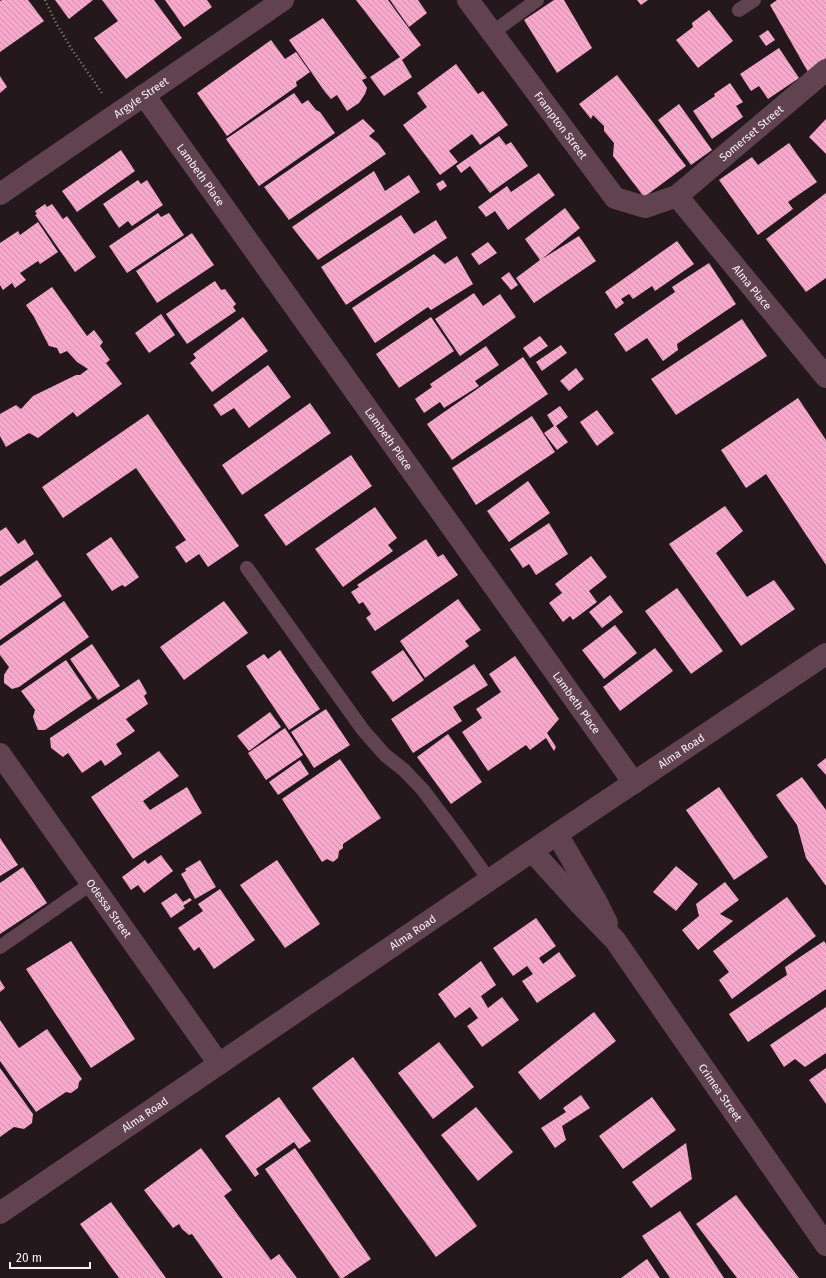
<svg xmlns="http://www.w3.org/2000/svg" width="826" height="1278" font-family="'Fira Sans',sans-serif">
	<style>
		.building { fill: url(#building-back-hatch) }
		.lines { fill: none; stroke-linecap: round; stroke-linejoin: round }
		.path { stroke: #91868a; stroke-width: 2.5; stroke-dasharray: 1 3; stroke-linecap: butt }
		.service { stroke: #614350; stroke-width: 14 }
		.minor { stroke: #614350; stroke-width: 22 }
		.tertiary { stroke: #614350; stroke-width: 22 }
		.labels { text-anchor: middle; dominant-baseline: central; stroke-width: 4; stroke-linejoin: round; paint-order: stroke }
		.street-label { font-size: 11px; fill: #fbf2f5; stroke: #24181d }
	</style>
	<defs>
		<pattern id="building-back-hatch" width="6" height="6" patternUnits="userSpaceOnUse"><rect width="6" height="6" fill="#f7a8cb"/><path d="M-1 5l2 2M0 0l6 6M5-1l2 2" fill="none" stroke="#cc90ab"/></pattern>
	</defs>
	<rect width="100%" height="100%" fill="#24181d"/>
	<g class="building">
		<path d="M2 0H28L44 21 0 52V1Z"/>
		<path d="M55 0H93L69 19Z"/>
		<path d="M102 0H154L182 38 126 79 94 38 118 21Z"/>
		<path d="M165 0H207L212 7 184 27Z"/>
		<path d="M356 0H388L421 45 402 60 412 77 384 96 370 77 400 57Z"/>
		<path d="M390 0H418L427 13 409 27Z"/>
		<path d="M554 0H564L592 48 557 73 524 20Z"/>
		<path d="M637 0H648L641 5Z"/>
		<path d="M777 0H826V58L808 72 770 5Z"/>
		<path d="M709 10 733 41 698 68 676 40 693 27 692 23Z"/>
		<path d="M323 18 367 78 362 80 367 88 365 94 359 103 347 111 337 95 331 99 325 92 289 40Z"/>
		<path d="M768 30 775 40 766 46 759 36Z"/>
		<path d="M271 40 285 59 296 52 310 72 296 82 297 86 227 136 197 93Z"/>
		<path d="M779 48 799 78 768 99 759 86 751 91 740 74Z"/>
		<path d="M456 64 478 94 483 91 508 125 480 145 472 134 449 151 458 162 440 175 403 125 427 107 417 93Z"/>
		<path d="M617 75 686 166 644 197 613 156 614 143 604 131V126L593 115 591 119 579 104Z"/>
		<path d="M0 76 7 87 0 93Z"/>
		<path d="M730 83 743 102 736 106 743 117 712 139 693 111 715 96 714 94Z"/>
		<path d="M294 93 302 104 308 100 316 110 320 112 335 133 259 186 226 139Z"/>
		<path d="M679 104 712 150 691 165 658 120Z"/>
		<path d="M363 119 375 131 369 136 378 143 386 154 289 220 264 187Z"/>
		<path d="M826 119V154L809 137Z"/>
		<path d="M499 136 506 145 511 142 528 166 490 193 470 166 461 173 456 166Z"/>
		<path d="M789 143 817 182 788 202 793 209 758 235 719 180 752 157 758 165Z"/>
		<path d="M121 150 135 171 77 212 62 191Z"/>
		<path d="M374 171 385 191 409 175 420 192 318 260 292 227Z"/>
		<path d="M539 173 555 195 508 230 495 211 486 217 478 207 507 186 511 192Z"/>
		<path d="M138 180 141 184 147 180 163 205 132 226 128 221 119 228 103 204Z"/>
		<path d="M443 180 447 186 440 191 436 184Z"/>
		<path d="M826 193V278L806 292 766 239Z"/>
		<path d="M45 204 47 207 52 204 63 219 67 216 96 257 75 272 35 215 37 214 35 211Z"/>
		<path d="M565 208 580 228 542 259 579 236 596 261 534 303 516 278 540 260 525 239Z"/>
		<path d="M158 213 161 217 169 213 184 235 127 273 109 246Z"/>
		<path d="M401 215 414 234 436 220 447 238 346 305 321 267Z"/>
		<path d="M38 222 58 252 40 264 38 261 20 273 26 280 15 288 12 283 3 290 0 285V243L18 231 20 235Z"/>
		<path d="M192 233 214 265 157 303 136 271Z"/>
		<path d="M677 241 694 264 655 291 652 286 633 299 629 294 621 299 624 303 616 309 605 292Z"/>
		<path d="M488 242 497 253 479 265 471 254Z"/>
		<path d="M434 254 445 264 457 256 473 284 431 310 428 307 375 343 352 308Z"/>
		<path d="M709 263 736 304 677 344 678 350 663 361 647 338 626 352 614 334 675 292 672 287Z"/>
		<path d="M509 272 518 285 511 290 501 278Z"/>
		<path d="M215 281 221 290 225 289 236 304 233 307 236 311 187 344 166 314Z"/>
		<path d="M52 287 87 336 94 330 103 342 100 346 110 360 106 363 122 384 77 417 73 412 38 438 29 433 6 447 0 436V414L16 405 21 409 33 396 76 375H80L88 369 77 362 67 351 60 354 57 348 49 346 34 317 26 305Z"/>
		<path d="M474 293 483 306 500 294 516 317 460 356 435 319Z"/>
		<path d="M161 314 175 335 149 353 135 333Z"/>
		<path d="M243 317 268 351 212 392 190 363 196 358 193 354Z"/>
		<path d="M431 317 454 351 399 388 376 354Z"/>
		<path d="M742 319 767 356 676 415 651 379Z"/>
		<path d="M540 336 548 346 530 358 523 348Z"/>
		<path d="M561 345 567 353 542 371 536 362Z"/>
		<path d="M486 346 499 365 475 381 479 386 444 408 440 402 424 413 415 399 432 387 430 384Z"/>
		<path d="M523 357 548 394 452 460 427 424Z"/>
		<path d="M268 365 291 397 249 428 234 408 221 416 213 405Z"/>
		<path d="M576 368 584 379 569 391 560 381Z"/>
		<path d="M798 398 826 440V565L766 474 746 488 721 450Z"/>
		<path d="M310 403 331 433 242 495 222 465Z"/>
		<path d="M560 406 568 417 556 426 568 442 557 450 544 433 554 426 547 415Z"/>
		<path d="M597 410 614 433 597 446 580 422Z"/>
		<path d="M148 414 239 546 208 567 199 554 186 563 175 547 186 540 136 468 63 518 42 487Z"/>
		<path d="M532 416 555 452 476 505 452 468Z"/>
		<path d="M351 455 372 486 286 546 264 515Z"/>
		<path d="M528 481 550 513 509 542 487 511Z"/>
		<path d="M725 506 743 531 716 553 747 597 774 580 795 609 741 646 669 544Z"/>
		<path d="M375 507 397 538 388 545 393 551 343 587 315 549Z"/>
		<path d="M549 523 568 554 536 575 529 564 523 568 510 549Z"/>
		<path d="M6 527 18 544 25 539 34 554 0 577V531Z"/>
		<path d="M111 537 139 577 125 587 122 585 112 591 86 554Z"/>
		<path d="M426 539 438 557 443 554 458 575 375 631 366 618 371 614 363 602 359 604 351 592 359 587 357 585Z"/>
		<path d="M591 556 607 577 589 591 597 602 573 620 570 616 563 622 549 603 562 593 555 584Z"/>
		<path d="M37 560 62 596 0 640V586Z"/>
		<path d="M677 588 723 651 691 674 645 611Z"/>
		<path d="M610 595 623 612 602 628 589 612Z"/>
		<path d="M458 599 481 630 465 641 469 646 425 678 400 641Z"/>
		<path d="M64 601 89 637 19 687 12 689 4 683V675L9 667 0 655V646Z"/>
		<path d="M224 601 248 633 184 680 160 647Z"/>
		<path d="M615 625 637 653 604 679 582 650Z"/>
		<path d="M92 644 120 686 98 700 70 659Z"/>
		<path d="M655 648 673 671 620 711 603 687Z"/>
		<path d="M280 650 320 709 289 730 246 666 264 654 268 659Z"/>
		<path d="M403 650 424 680 393 702 371 672Z"/>
		<path d="M515 656 559 719 547 733 556 747 554 751 546 738 530 750 526 745 488 771 462 732 482 718 476 709 501 692 489 674Z"/>
		<path d="M66 660 92 698 45 730H38L33 717 35 710 21 691Z"/>
		<path d="M474 664 488 685 453 707 462 721 413 753 391 719Z"/>
		<path d="M139 679 147 693 144 696 148 704 126 719 135 731 116 744 122 754 105 766 101 760 82 773 68 753 63 757 51 748 50 738Z"/>
		<path d="M326 709 350 745 314 768 291 732Z"/>
		<path d="M270 712 281 727 249 751 237 736Z"/>
		<path d="M285 728 303 755 266 780 248 753Z"/>
		<path d="M448 734 482 782 451 804 417 757Z"/>
		<path d="M159 751 179 776 143 801 150 810 187 787 202 813 133 859 91 797Z"/>
		<path d="M826 758V775L817 765Z"/>
		<path d="M340 759 381 818 343 844V848L339 851 338 858 333 862 327 859 322 862 282 799Z"/>
		<path d="M300 760 309 774 278 795 269 782Z"/>
		<path d="M802 777 826 810V886L806 858 797 825 776 795Z"/>
		<path d="M719 787 768 857 734 880 686 810Z"/>
		<path d="M0 838 18 865 0 876Z"/>
		<path d="M161 855 173 871 144 893 138 885 131 890 122 877 145 860 148 864Z"/>
		<path d="M200 860 216 887 195 899 181 874 186 871 185 869Z"/>
		<path d="M277 860 320 924 285 948 240 885Z"/>
		<path d="M676 866 698 884 676 911 653 892Z"/>
		<path d="M23 867 47 903 0 934V883Z"/>
		<path d="M725 882 739 900 720 914 733 921 698 950 682 930 699 916 696 904Z"/>
		<path d="M220 889 255 940 214 969 199 947 194 951 178 928 203 911 198 904Z"/>
		<path d="M176 893 183 902 190 898 192 900 183 906 185 908 171 918 161 903Z"/>
		<path d="M787 897 816 936 732 999 719 980 729 972 713 951Z"/>
		<path d="M536 918 556 946 539 958 543 964 559 952 576 976 537 1003 522 981 533 974 527 966 513 976 493 948Z"/>
		<path d="M71 941 135 1039 91 1068 26 969Z"/>
		<path d="M824 941 826 944V989L748 1042 729 1014 787 975 785 967Z"/>
		<path d="M481 961 496 985 481 996 488 1008 502 997 519 1020 482 1047 467 1026 478 1018 470 1007 455 1018 438 994Z"/>
		<path d="M0 980 5 988 0 992Z"/>
		<path d="M826 1007V1053L805 1067 795 1059 784 1067 770 1045Z"/>
		<path d="M594 1012 616 1041 540 1100 518 1072Z"/>
		<path d="M0 1020 19 1048 47 1029 82 1079 79 1082 78 1088 71 1093 66 1092 36 1112 0 1061Z"/>
		<path d="M439 1042 474 1087 433 1119 398 1073Z"/>
		<path d="M353 1057 477 1226 436 1257 312 1088Z"/>
		<path d="M0 1068 33 1114 32 1123 24 1129 14 1127 0 1137Z"/>
		<path d="M826 1068V1104L809 1080Z"/>
		<path d="M581 1095 590 1108 562 1126 566 1140 555 1148 541 1128 566 1112 563 1108Z"/>
		<path d="M279 1097 311 1141 299 1149 294 1142 256 1169 259 1174 255 1177 225 1136Z"/>
		<path d="M652 1097 676 1130 623 1169 599 1136Z"/>
		<path d="M476 1107 513 1152 478 1181 441 1135Z"/>
		<path d="M686 1143 692 1179 651 1208 632 1182Z"/>
		<path d="M201 1148 232 1190 224 1196 271 1260 279 1254 297 1278H223L192 1234 189 1235 182 1229 179 1224 173 1228 144 1190Z"/>
		<path d="M295 1148 371 1259 343 1278H340L265 1169Z"/>
		<path d="M736 1195 799 1278H737L696 1224Z"/>
		<path d="M111 1202 166 1278H119L80 1224Z"/>
		<path d="M680 1211 724 1278H670L642 1236Z"/>
		<path d="M647 1259 660 1278H621Z"/>
	</g>
	<g class="lines">
		<path class="path" d="M45 0 56 23 71 48 102 93"/>
		<g class="service">
			<path d="M739 10 754 0"/>
			<path d="M492 33 537 0"/>
			<path d="M247 568 363 730 385 755 404 770 423 790 457 835 490 881"/>
			<path d="M0 947 92 883"/>
		</g>
		<g class="minor">
			<path id="s1" d="M468 0 615 198 645 207 677 196 826 70"/>
			<path id="s2" d="M144 95 634 783"/>
			<path id="s3" d="M0 194 283 0"/>
			<path id="s4" d="M677 196 826 377"/>
			<path id="s5" d="M0 754 219 1064"/>
			<path d="M557 834 596 901 607 923"/>
			<path id="s6" d="M532 851 581 905 615 940 826 1245"/>
		</g>
		<path class="tertiary" id="s7" d="M0 1213 557 834 826 654"/>
	</g>
	<g class="labels">
		<g class="street-label">
			<text stroke="none"><textPath href="#s3" startOffset="171">Argyle Street</textPath></text>
			<text stroke="none"><textPath href="#s1" startOffset="156">Frampton Street</textPath></text>
			<text stroke="none"><textPath href="#s1" startOffset="409">Somerset Street</textPath></text>
			<text stroke="none"><textPath href="#s2" startOffset="98">Lambeth Place</textPath></text>
			<text stroke="none"><textPath href="#s4" startOffset="118">Alma Place</textPath></text>
			<text stroke="none"><textPath href="#s2" startOffset="422">Lambeth Place</textPath></text>
			<text stroke="none"><textPath href="#s2" startOffset="746">Lambeth Place</textPath></text>
			<text stroke="none"><textPath href="#s7" startOffset="823">Alma Road</textPath></text>
			<text stroke="none"><textPath href="#s5" startOffset="189">Odessa Street</textPath></text>
			<text stroke="none"><textPath href="#s7" startOffset="499">Alma Road</textPath></text>
			<text stroke="none"><textPath href="#s6" startOffset="307">Crimea Street</textPath></text>
			<text stroke="none"><textPath href="#s7" startOffset="175">Alma Road</textPath></text>
		</g>
	</g>
	<path d="M10 1262v6h80v-6" fill="none" stroke="#fbf2f5" stroke-width="2"/>
	<text x="16" y="1262" font-size="12" fill="#fbf2f5" stroke="#24181d" stroke-width="3" paint-order="stroke">20 m</text>
</svg>
